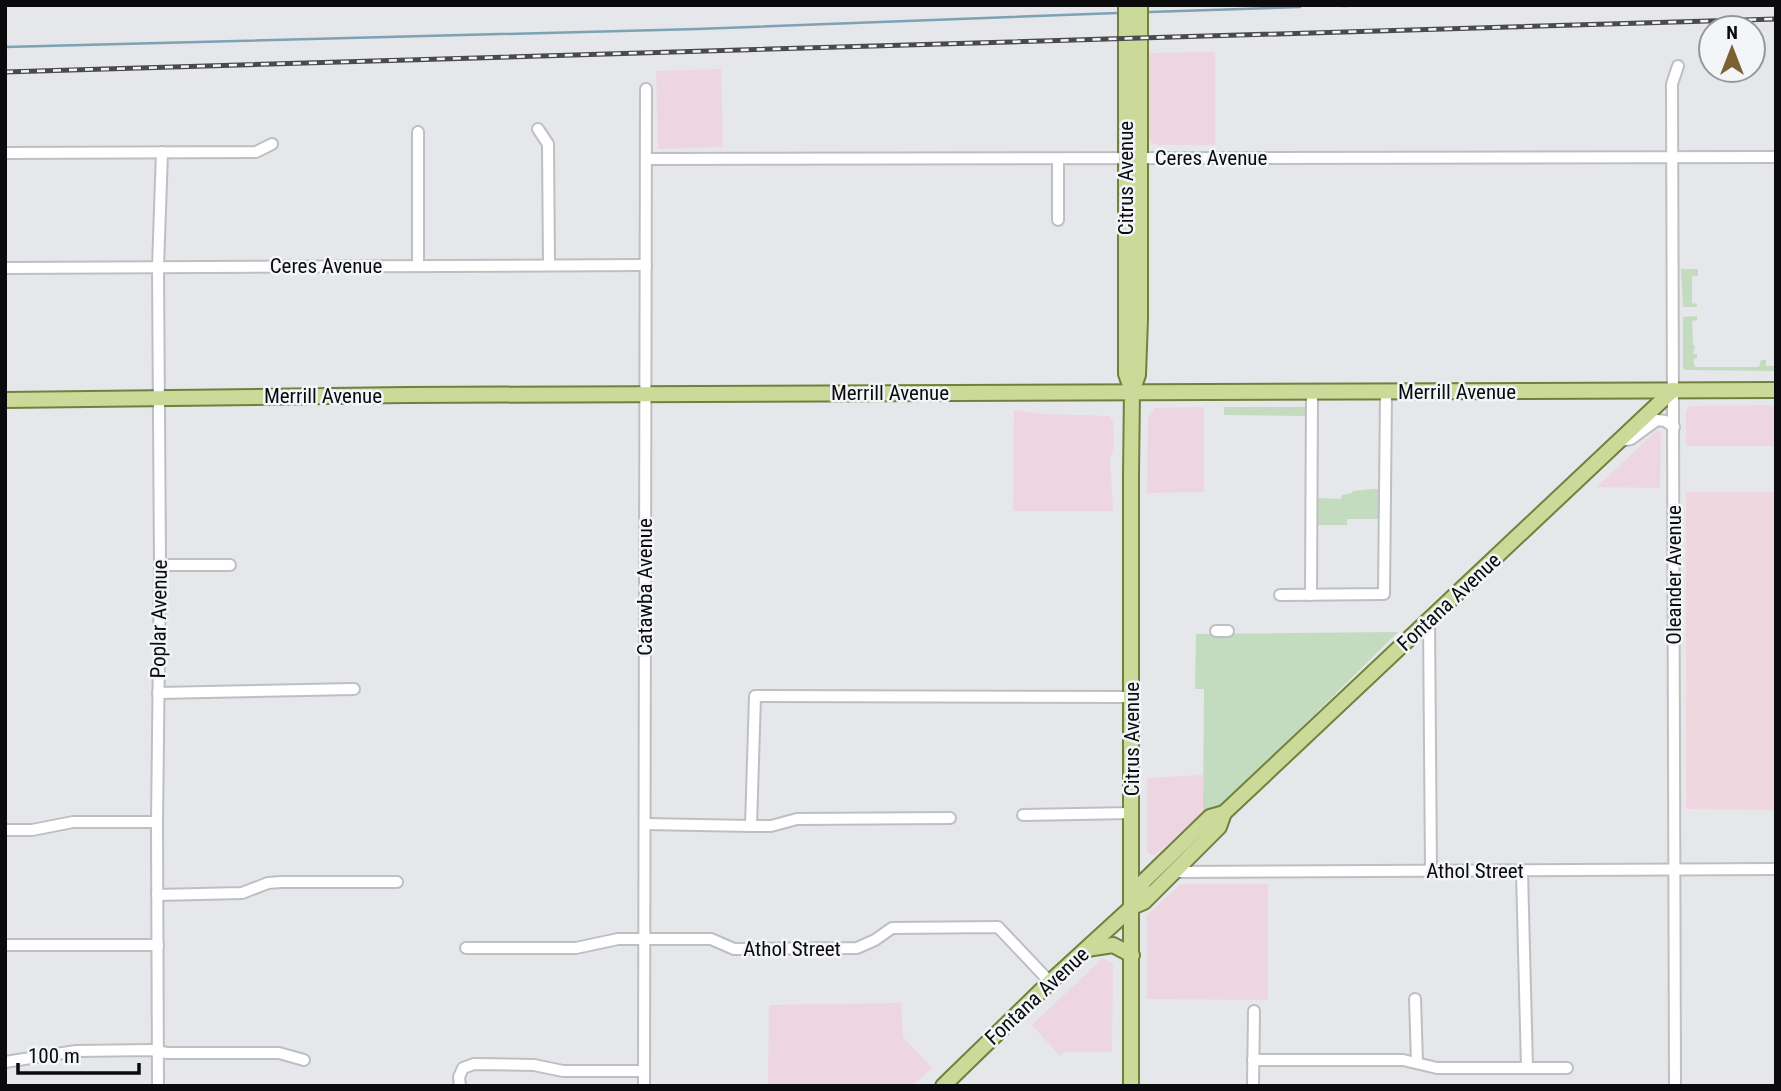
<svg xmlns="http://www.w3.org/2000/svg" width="1781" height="1091" font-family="'Roboto Condensed',sans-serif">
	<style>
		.commercial { fill: #edd6e2 }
		.education { fill: #efd6df }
		.green { fill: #c3dbbe }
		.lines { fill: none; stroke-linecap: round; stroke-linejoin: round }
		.stream { stroke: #7ca2b4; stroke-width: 2.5 }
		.minor-casing { stroke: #bebfc3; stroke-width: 14 }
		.major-casing { stroke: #72803c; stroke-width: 18 }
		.minor { stroke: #fff; stroke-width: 10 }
		.major { stroke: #cbd999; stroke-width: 14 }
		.rail-casing { stroke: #4a4a4c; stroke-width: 5 }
		.rail { stroke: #f3f5f9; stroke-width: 2.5; stroke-dasharray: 8; stroke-linecap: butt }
		.labels { text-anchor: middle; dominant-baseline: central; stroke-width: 5; stroke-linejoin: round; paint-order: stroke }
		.street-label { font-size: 21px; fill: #0b0b0d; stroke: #f3f5f9 }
	</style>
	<rect width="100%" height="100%" fill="#e6e7eb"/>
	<g class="commercial">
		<path d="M1215 52V145H1159L1152 143 1149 139 1148 53Z"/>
		<path d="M721 69 723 147 658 149 656 71Z"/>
		<path d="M1768 405 1776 407V446H1686V411L1690 406Z"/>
		<path d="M1204 407V492L1147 493 1148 416 1155 408Z"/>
		<path d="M1014 410 1044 414 1110 416 1113 422 1114 447 1110 458 1113 511H1013Z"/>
		<path d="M1657 430 1661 432 1660 488 1597 487Z"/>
		<path d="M1203 775V813L1155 855 1149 854 1147 851V778Z"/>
		<path d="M1181 884H1268V1000L1147 999V915Z"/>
		<path d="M1103 958 1113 964 1112 1052H1064L1060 1056 1032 1025Z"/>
		<path d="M901 1003 903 1037 932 1068 912 1086H768L769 1005Z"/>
	</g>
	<path class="education" d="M1686 492H1776V810L1686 809Z"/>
	<g class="green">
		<path d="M1681 269H1698V276H1692V303L1697 304V307H1683Z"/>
		<path d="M1697 316V320L1692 321 1693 345 1695 346 1693 354H1697V358L1693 359 1695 367H1759L1761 360H1766V366H1776V371L1686 370 1683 368V317Z"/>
		<path d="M1224 407H1307V416L1224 415Z"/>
		<path d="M1374 489H1379L1378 519H1347V525H1317L1318 498 1341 499 1342 495 1352 493 1353 491Z"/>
		<path d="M1398 632 1215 813 1203 817 1204 689H1195L1196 634Z"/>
	</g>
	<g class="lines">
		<g class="stream">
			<path d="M1343 6 1371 5"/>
			<path d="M1149 12 1300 7"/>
			<path d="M5 47 697 29 1117 13"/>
		</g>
		<g class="minor-casing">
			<g id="minor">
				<path d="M538 129 548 144 549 265"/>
				<path d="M418 132V266"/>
				<path d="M5 153 256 152 272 144"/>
				<path d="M646 159 1776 157"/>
				<path d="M1058 159V220"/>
				<path d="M5 268 646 265"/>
				<path d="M1620 441 1631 439 1657 420 1665 421 1674 427"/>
				<path d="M160 565H230"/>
				<path d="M1280 595 1384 594 1386 393"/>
				<path d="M1311 595 1312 392"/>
				<path d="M1429 620 1431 871"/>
				<path d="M1216 631H1228"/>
				<path d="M158 693 354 689"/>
				<path d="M1023 815 1132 813"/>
				<path d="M645 824 751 826H771L797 819 950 818"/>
				<path d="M751 826 755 696 1132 697"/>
				<path d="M5 830H32L73 822H157"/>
				<path d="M1522 871 1527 1068"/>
				<path d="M1175 872 1776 869"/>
				<path d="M157 895 242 893 268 883 281 882H397"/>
				<path d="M5 945H158"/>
				<path d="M466 948H576L618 939H711L734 949 857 948 875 940 892 928 998 927 1050 982"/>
				<path d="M1415 999 1417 1062"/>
				<path d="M1253 1060H1403L1437 1068H1567"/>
				<path d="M5 1062 76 1051 151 1050 167 1053H279L304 1060"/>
				<path d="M158 1086 157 822 160 565 158 267 162 152"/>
				<path d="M460 1086 459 1077 463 1068 474 1064 534 1065 563 1071H644"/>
				<path d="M644 1086 646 89"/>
				<path d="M1253 1086 1254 1011"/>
				<path d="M1675 1086 1672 84 1678 66"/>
			</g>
		</g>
		<g class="major-casing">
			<g id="major">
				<path d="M1126 5V374L1132 391"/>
				<path d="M5 400 407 395 1776 390"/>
				<path d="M1134 904 1144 881 1210 817 1224 813"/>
				<path d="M1087 949 1113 945 1132 955"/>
				<path d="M943 1086 1050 982 1132 907 1144 902 1219 827 1224 813 1673 390"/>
				<path d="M1131 1086V473L1132 391 1138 375 1140 319V5"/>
			</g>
		</g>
		<use href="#minor" class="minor"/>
		<use href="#major" class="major"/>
		<g class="rail-casing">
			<path id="rail" d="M5 72 1776 19"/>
		</g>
		<use href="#rail" class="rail"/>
	</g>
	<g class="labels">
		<g class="street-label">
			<text x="1211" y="158">Ceres Avenue</text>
			<text transform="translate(1126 178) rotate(-90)">Citrus Avenue</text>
			<text x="326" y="266">Ceres Avenue</text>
			<text x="1457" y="392">Merrill Avenue</text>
			<text x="890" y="393">Merrill Avenue</text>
			<text x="323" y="396">Merrill Avenue</text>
			<text transform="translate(1674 575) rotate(-90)">Oleander Avenue</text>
			<text transform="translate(645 587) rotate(-90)">Catawba Avenue</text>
			<text transform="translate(1449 602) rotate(-43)">Fontana Avenue</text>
			<text transform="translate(159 619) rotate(-89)">Poplar Avenue</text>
			<text transform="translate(1132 739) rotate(-90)">Citrus Avenue</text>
			<text x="1475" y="871">Athol Street</text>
			<text x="792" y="949">Athol Street</text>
			<text transform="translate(1037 996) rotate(-43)">Fontana Avenue</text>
		</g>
	</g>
	<rect width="1781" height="1091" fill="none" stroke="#0b0b0d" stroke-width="14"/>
	<g transform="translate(1732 49)"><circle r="33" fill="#f3f5f9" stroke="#96979b" stroke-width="2"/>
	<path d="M0-5L12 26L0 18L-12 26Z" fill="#7b6032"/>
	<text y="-10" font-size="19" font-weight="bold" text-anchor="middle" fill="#0b0b0d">N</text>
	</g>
	<path d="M18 1063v10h121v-10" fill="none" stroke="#0b0b0d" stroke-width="3.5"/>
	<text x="28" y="1063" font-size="21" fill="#0b0b0d" stroke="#f3f5f9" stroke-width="5" paint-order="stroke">100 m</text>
</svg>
